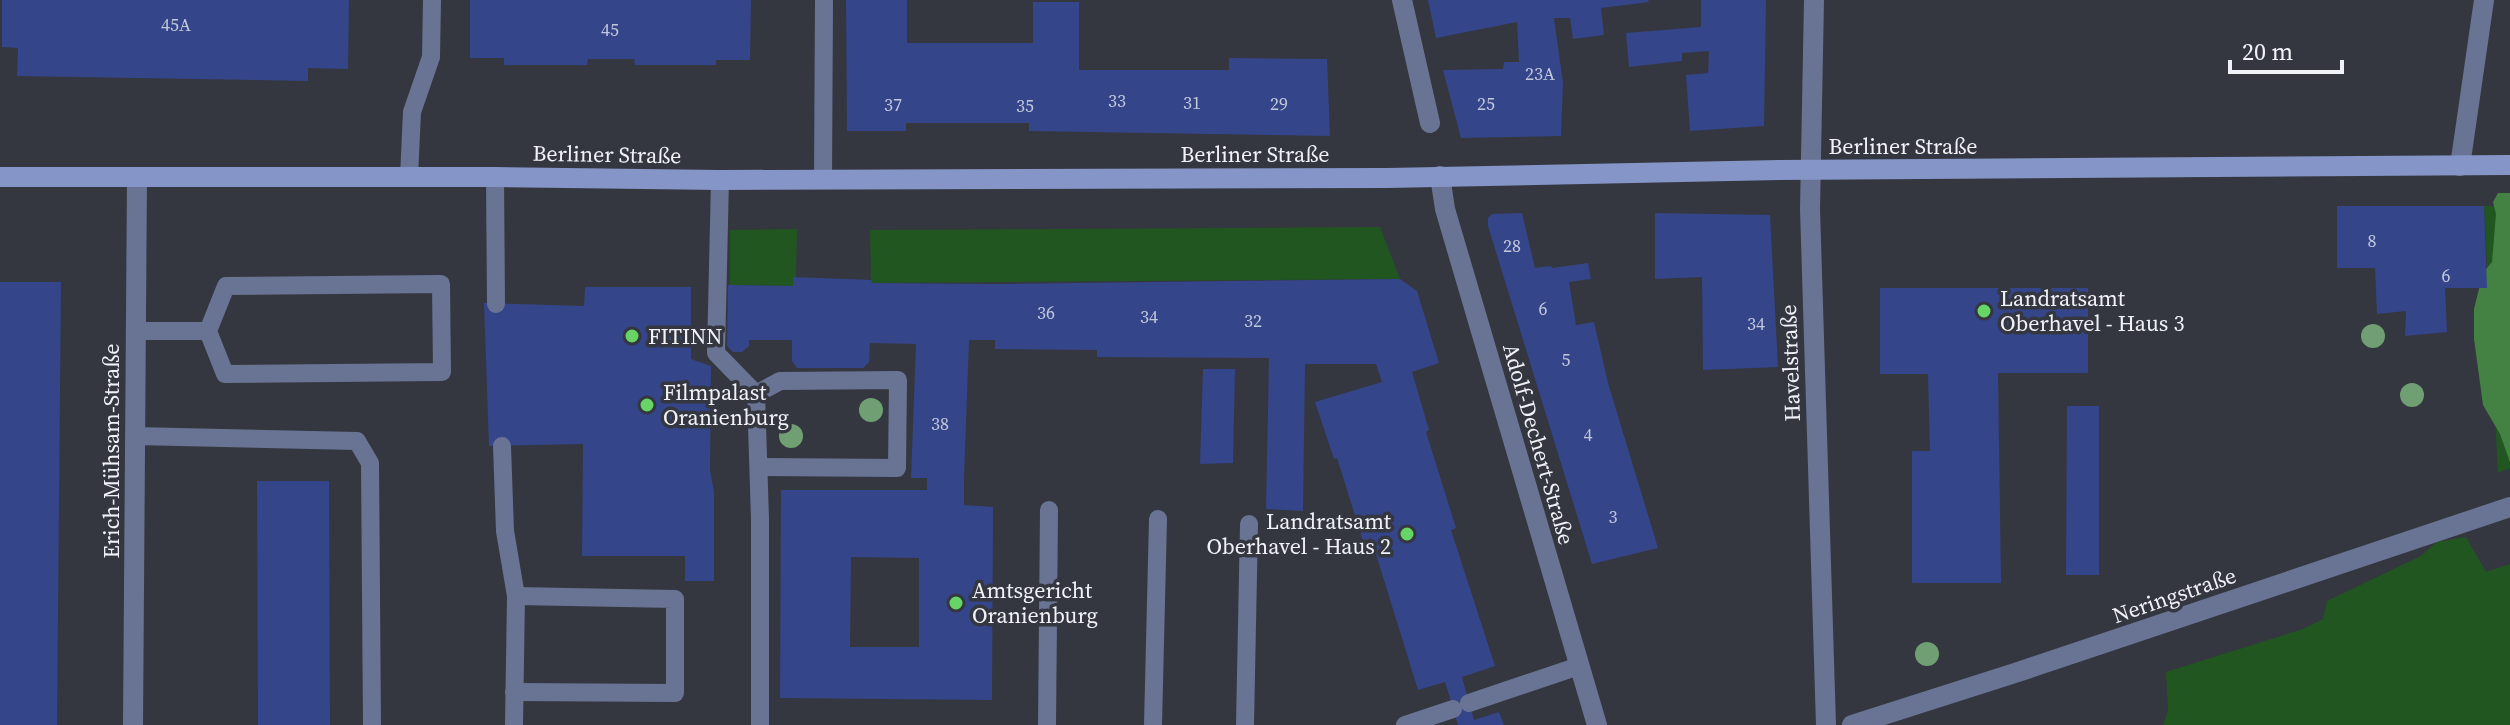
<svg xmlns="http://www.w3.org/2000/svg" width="2510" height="725" font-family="'Source Serif 4',serif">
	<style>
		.green { fill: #215621 }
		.forest { fill: #448243 }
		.building { fill: #354589; fill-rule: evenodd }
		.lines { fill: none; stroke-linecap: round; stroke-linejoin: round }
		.lane { stroke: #697494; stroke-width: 18 }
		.street { stroke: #697494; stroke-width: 20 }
		.secondary { stroke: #8595c8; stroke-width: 20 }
		.tree { fill: #6f9f72 }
		.poi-dot { fill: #67d466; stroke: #34373f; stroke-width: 3 }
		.labels { text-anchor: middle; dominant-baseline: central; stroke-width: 7; stroke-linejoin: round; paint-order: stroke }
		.number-label { font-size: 18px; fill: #c1c7dc }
		.street-label { font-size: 22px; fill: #f0f2f7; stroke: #34373f }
		.poi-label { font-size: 22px; fill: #f0f2f7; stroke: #34373f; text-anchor: start }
	</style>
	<rect width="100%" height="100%" fill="#34373f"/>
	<g class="green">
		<path d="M2484 206H2510V468L2498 473Z"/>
		<path d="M1380 227 1400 279 871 283 870 230Z"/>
		<path d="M797 229 796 277 793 286 730 285V230Z"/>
		<path d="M2466 537 2486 572 2510 564V725H2163L2168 711 2166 672 2303 629 2323 619 2327 601 2421 556 2437 542Z"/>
	</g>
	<path class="forest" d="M2498 193H2510V462L2500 434 2483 405 2474 339V309L2483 273 2492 262 2496 214 2493 202Z"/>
	<g class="building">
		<path d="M2 0H349L348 69 308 68V81L17 76 18 48 2 47Z"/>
		<path d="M470 0H751L750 60H716V65H635L634 59H588L587 65H504V58H470Z"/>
		<path d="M846 0H907V43H1033V2H1079V70H1229V58L1327 59 1330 136 1029 131V123H906V131H847Z"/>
		<path d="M1428 0H1648L1649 2 1601 8 1604 35 1573 39 1570 18H1554L1563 83 1561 136 1461 138 1443 70 1503 69 1504 62H1519L1517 22 1436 38Z"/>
		<path d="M1701 0H1766L1764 126 1690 131 1686 75 1708 73 1709 51 1682 53V61L1629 67 1626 33 1701 27Z"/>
		<path d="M2337 206H2484L2487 288H2445L2447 332 2405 336 2406 311 2377 314 2375 268H2337Z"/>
		<path d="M1522 213 1535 268 1551 266 1552 268 1588 263 1591 279 1569 282 1576 325 1594 322 1608 383 1658 548 1592 564 1488 226V218L1492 214Z"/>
		<path d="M1655 213 1770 215 1778 367 1703 370 1702 277 1655 279Z"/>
		<path d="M793 277 872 280 871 283 994 284 1400 279 1417 291 1439 363 1412 372 1429 430 1426 432 1456 528 1451 530 1495 666 1462 677 1474 720 1499 712 1504 725H1458L1445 682 1418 690 1371 538 1363 541 1337 458 1334 459 1315 402 1382 382 1376 364H1305L1303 511 1266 509 1269 358 1097 357V350L995 349V340H969L964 478V505L993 507 992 700 780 698 781 490H927V478H911L916 344 870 343 869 362 863 368H797L792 361V340H749V346L742 352H733L727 346 728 285 793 286ZM851 557 919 558V647H850Z"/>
		<path d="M0 282H61L57 725H0Z"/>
		<path d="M585 287H691V359L711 366 710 470 714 492V581H685V556H582L583 444 489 446 484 303 584 306Z"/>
		<path d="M1880 288H2088V373H1998L2001 583H1912V451H1930L1928 374H1880Z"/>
		<path d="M1203 369H1235L1233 463 1200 464Z"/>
		<path d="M2067 406H2099V575H2066Z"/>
		<path d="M257 481H329L330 725H258Z"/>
	</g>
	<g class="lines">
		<g class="lane">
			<path d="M409 177 412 112 431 57 432 0"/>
			<path d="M495 177 496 304"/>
			<path d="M720 180 716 353 756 394 760 519V725"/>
			<path d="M823 180 824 0"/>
			<path d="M135 331H208L225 374 442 372 441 284 226 286 208 331"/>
			<path d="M756 394 780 381 898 380 897 468 759 467"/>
			<path d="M135 436 357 441 370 463 372 725"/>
			<path d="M502 446 505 531 516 596 514 725"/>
			<path d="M514 692 675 693V599L516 596"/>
			<path d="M1469 703 1579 666"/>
			<path d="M1047 725 1049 510"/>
			<path d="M1153 725 1158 519"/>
			<path d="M1245 725 1249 524"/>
			<path d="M1405 725 1453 709"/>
		</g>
		<g class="street">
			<path d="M1402 0 1430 123"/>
			<path d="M1814 0 1810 209 1826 725"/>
			<path d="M2460 166 2484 0"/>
			<path d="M1440 176 1445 209 1597 725"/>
			<path d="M133 725 137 178"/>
			<path d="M1852 725 2018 672 2510 507"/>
		</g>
		<path class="secondary" d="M0 177H495L720 180 1387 178 1779 170 2510 165"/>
	</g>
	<g class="tree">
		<circle cx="2373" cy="336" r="12"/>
		<circle cx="2412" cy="395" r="12"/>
		<circle cx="871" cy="410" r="12"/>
		<circle cx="791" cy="436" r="12"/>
		<circle cx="1927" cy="654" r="12"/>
	</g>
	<g class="poi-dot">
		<circle cx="1984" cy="311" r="8"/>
		<circle cx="632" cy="336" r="8"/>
		<circle cx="647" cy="405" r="8"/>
		<circle cx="1407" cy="534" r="8"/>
		<circle cx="956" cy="603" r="8"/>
	</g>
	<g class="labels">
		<g class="number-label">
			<text x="176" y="24">45A</text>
			<text x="610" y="29">45</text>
			<text x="1540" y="73">23A</text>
			<text x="1117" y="100">33</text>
			<text x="1192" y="102">31</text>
			<text x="1279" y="103">29</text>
			<text x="1486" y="103">25</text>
			<text x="893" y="104">37</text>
			<text x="1025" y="105">35</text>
			<text x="2372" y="240">8</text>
			<text x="1512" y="245">28</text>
			<text x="2446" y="275">6</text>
			<text x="1543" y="308">6</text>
			<text x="1046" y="312">36</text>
			<text x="1149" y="316">34</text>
			<text x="1253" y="320">32</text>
			<text x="1756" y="323">34</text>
			<text x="1566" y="359">5</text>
			<text x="940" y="423">38</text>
			<text x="1588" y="434">4</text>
			<text x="1613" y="516">3</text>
		</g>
		<g class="street-label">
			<text x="1903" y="146">Berliner Straße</text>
			<text transform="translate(607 154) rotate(1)">Berliner Straße</text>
			<text x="1255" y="154">Berliner Straße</text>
			<text transform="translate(1790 363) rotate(-92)">Havelstraße</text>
			<text transform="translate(1539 444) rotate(74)">Adolf-Dechert-Straße</text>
			<text transform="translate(111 451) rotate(-90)">Erich-Mühsam-Straße</text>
			<text transform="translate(2174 595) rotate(-19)">Neringstraße</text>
		</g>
		<g class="poi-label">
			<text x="2000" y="298">Landratsamt<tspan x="2000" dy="25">Oberhavel - Haus 3</tspan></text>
			<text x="648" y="336">FITINN</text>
			<text x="663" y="392">Filmpalast<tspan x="663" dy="25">Oranienburg</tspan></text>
			<text x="1391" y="521" text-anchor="end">Landratsamt<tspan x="1391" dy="25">Oberhavel - Haus 2</tspan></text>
			<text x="972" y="590">Amtsgericht<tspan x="972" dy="25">Oranienburg</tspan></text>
		</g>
	</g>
	<path d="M2230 60v12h112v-12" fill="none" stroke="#f0f2f7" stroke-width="4"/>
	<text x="2242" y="60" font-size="24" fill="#f0f2f7" stroke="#34373f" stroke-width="6" paint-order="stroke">20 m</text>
</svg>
